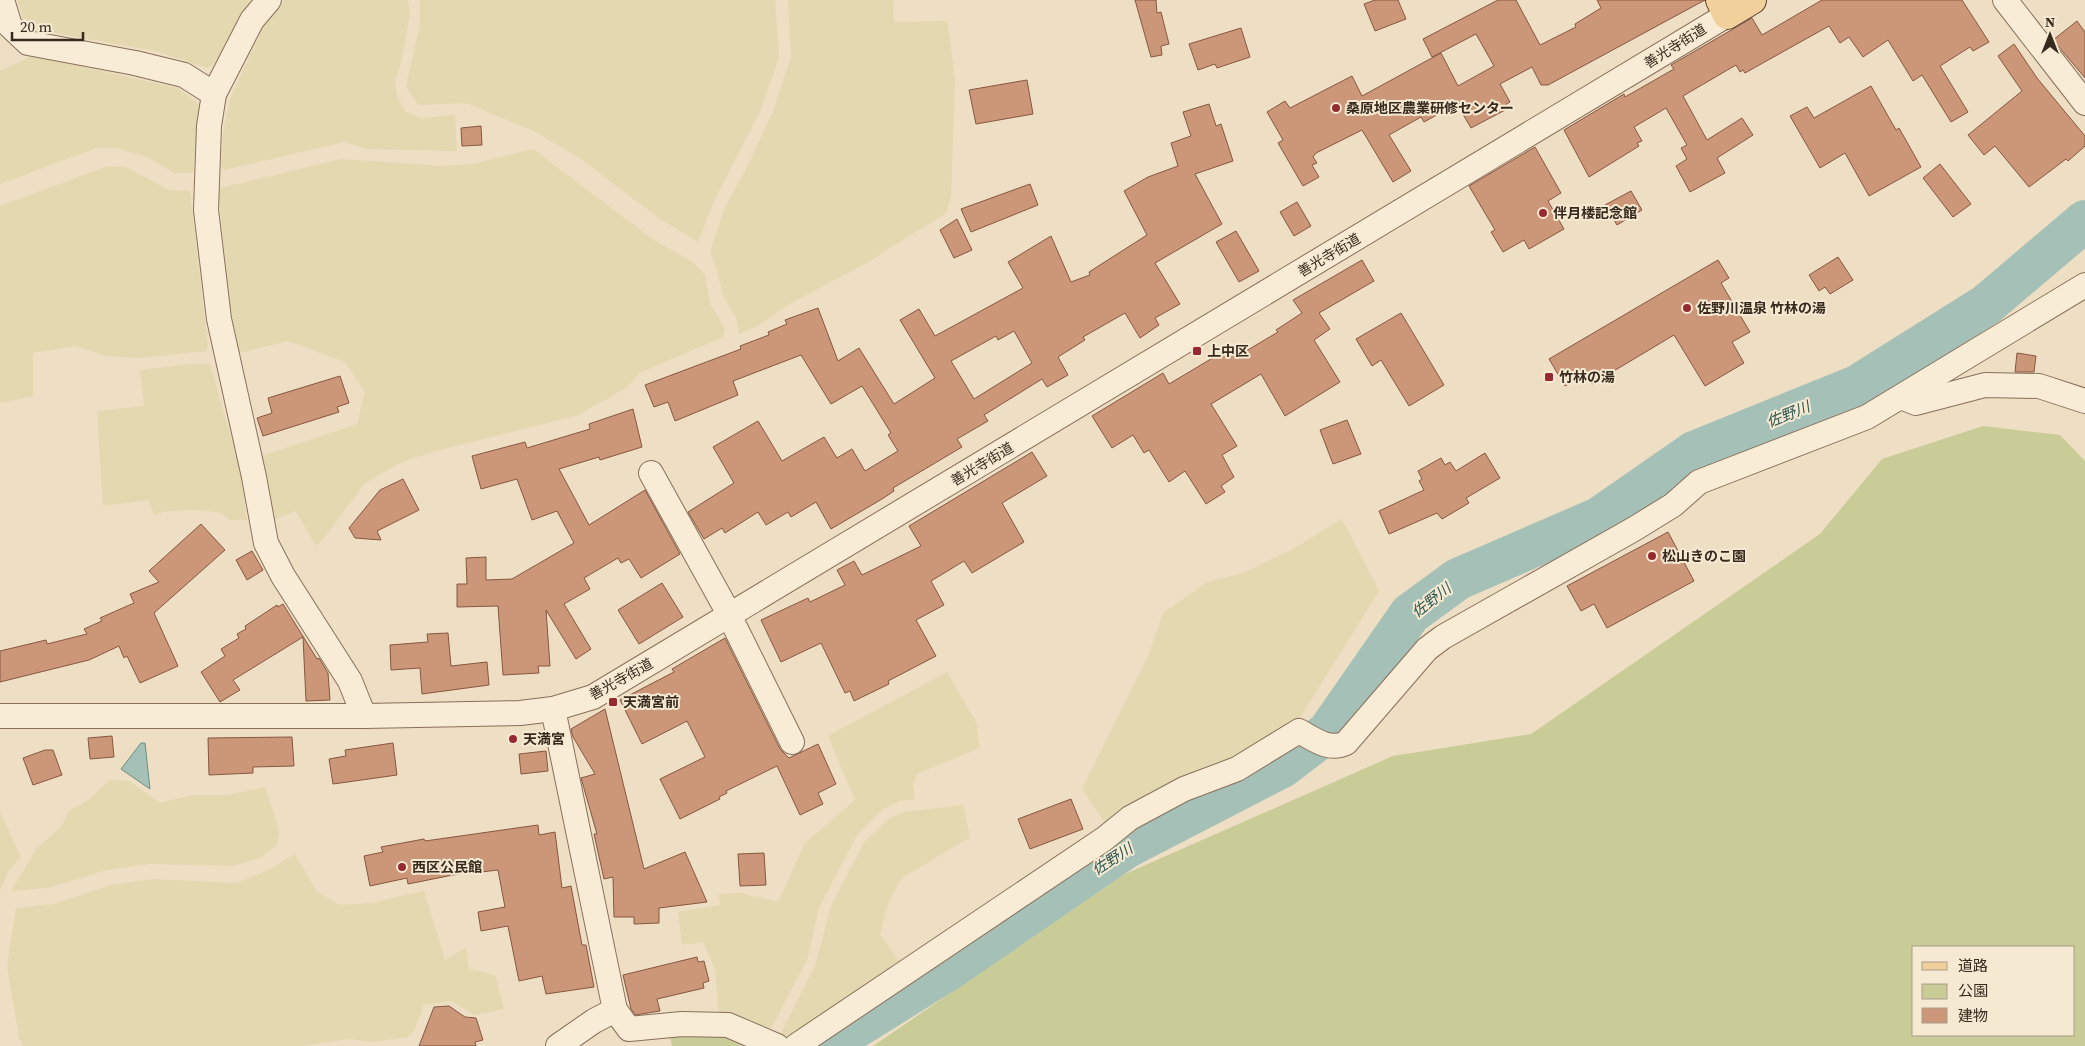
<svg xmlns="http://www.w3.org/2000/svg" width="2085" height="1046" font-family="'Source Serif 4','Noto Sans JP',serif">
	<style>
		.farmland { fill: #e3d8b0 }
		.green { fill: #c9cc97; fill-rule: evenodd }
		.water { fill: #a5c0b7; stroke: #6c8f84 }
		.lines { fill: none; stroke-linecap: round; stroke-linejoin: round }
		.river { stroke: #a5c0b7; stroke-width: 42 }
		.building { fill: #cc9679; stroke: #875740; fill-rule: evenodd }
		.minor-casing { stroke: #886f5a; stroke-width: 26 }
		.major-casing { stroke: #553e2e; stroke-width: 30 }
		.minor { stroke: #f8ecd6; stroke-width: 24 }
		.major { stroke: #f1d09b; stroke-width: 28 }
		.poi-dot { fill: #962a32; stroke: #f5e9d2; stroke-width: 2 }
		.labels { text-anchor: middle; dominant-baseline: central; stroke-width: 4; stroke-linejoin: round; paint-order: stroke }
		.street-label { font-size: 14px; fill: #38291e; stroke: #f5e9d2 }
		.poi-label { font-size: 14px; font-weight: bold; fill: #38291e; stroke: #f5e9d2; text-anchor: start }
		.water-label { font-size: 15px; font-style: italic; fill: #2d5752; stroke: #f5e9d2 }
	</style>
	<rect width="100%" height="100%" fill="#eedec3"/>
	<g class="farmland">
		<path d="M17 0H252L243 10 215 63 207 68 156 51 32 29 23 19Z"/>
		<path d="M285 0H408L410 13 402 59 395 81 397 97 406 112 421 118 455 115 457 151 367 149 344 142 224 170 221 165 224 126 231 97 265 23Z"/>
		<path d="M420 0H775L779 57 761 109 714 201 698 242 660 219 581 159 536 132 466 103 418 105 406 86 420 24Z"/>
		<path d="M788 0H893L894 22 947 21 955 79 951 197 946 213 863 265 793 302 756 327 739 334 736 318 724 298 716 267 710 252 725 207 747 167 773 112 791 56Z"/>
		<path d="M32 56 178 88 200 105 193 173H175L147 157 117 148H96L0 184V71Z"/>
		<path d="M533 149 654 240 694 263 705 275 710 304 725 328 723 337 639 373 628 387 578 415 428 453 402 462 365 483 321 542 315 545 296 511 273 520 262 456 357 424 365 392 345 362 288 341 238 353 230 306 218 192 221 188 341 159 442 166 474 164Z"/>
		<path d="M108 166 126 167 169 190 190 191 208 345 206 351 140 358 106 356 76 346 33 353V396L0 403V206Z"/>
		<path d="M190 364H210L240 469 247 520H230L221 513 198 510 167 511 154 515 149 500 103 506 97 411 144 406 140 370Z"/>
		<path d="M1342 519 1379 591 1294 727 1107 826 1082 789 1148 656 1163 613 1207 582 1243 573 1291 550Z"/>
		<path d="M947 672 976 722 980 748 917 774 913 785 915 799 900 801 884 808 857 835 819 908 807 960 769 1032 719 1017 715 969 703 942 682 945 678 912 720 905 719 894 741 893 778 902 805 843 855 800 828 736Z"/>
		<path d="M109 780 129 781 160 803 194 795H228L265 787 279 830 277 845 260 858 233 866 149 864 107 870 48 888 11 891 36 849 60 828 70 810 90 799Z"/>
		<path d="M963 805 970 837 902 878 889 901 880 934 902 966 816 1021 789 1035H780L815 966 831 906 865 841 890 818 904 812Z"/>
		<path d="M0 812 21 857 8 872 0 891Z"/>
		<path d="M295 854 317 892 340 905 371 903 424 891 445 960 466 948 469 969 495 975 504 1009 474 1015 452 1001 424 1005 414 1031 408 1037 373 1042 349 1039 302 1046H23L19 1037 7 966 16 908 54 904 111 885 153 879 236 883 269 870Z"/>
	</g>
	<g class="green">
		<path d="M1983 426 2060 435 2085 461V1046H873L1125 874 1393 756 1531 734 1820 534 1882 459ZM2074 947V1035H1914V947Z"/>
		<path d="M727 1031 760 1046H672L669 1032Z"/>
	</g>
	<path class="water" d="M141 743H145L150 789 121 769Z"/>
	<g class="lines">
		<path class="river" d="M826 1046 948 970 1127 847 1282 767 1328 732 1410 614 1458 579 1599 518 1694 452 1857 386 1986 305 2085 221"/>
	</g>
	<g class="building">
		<path d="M1135 0H1156L1157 13 1161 12 1169 44 1161 46 1162 55 1151 57Z"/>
		<path d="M1375 0H1398L1406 19 1375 31 1364 4Z"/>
		<path d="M1498 0H1516L1540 45 1576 27 1575 24 1601 8 1597 0H1705L1548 85H1541L1532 67 1500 84 1510 102 1506 104 1509 108 1471 128 1457 104 1424 122 1421 117 1389 135 1411 171 1393 182 1362 130 1316 153 1313 157 1317 163 1312 165 1319 177 1303 186 1278 143 1283 140 1267 112 1285 101 1290 108 1352 76 1362 96 1441 53 1458 86 1494 66 1476 34 1432 57 1423 39Z"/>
		<path d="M1822 0H1962L1989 42 1973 51 1970 47 1940 66 1968 112 1951 122 1922 75 1913 81 1888 40 1863 57 1849 37 1840 43 1829 26 1745 73 1743 70 1740 72 1736 65 1683 96 1707 140 1742 118 1753 135 1717 158 1725 173 1690 192 1676 166 1687 159 1681 148 1687 145 1666 108 1634 127 1642 141 1637 143 1639 146 1589 177 1564 130 1624 94 1625 97 1674 69 1671 65 1752 18 1762 35Z"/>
		<path d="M2077 21 2085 32V78L2053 40Z"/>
		<path d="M1241 28 1250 57 1217 68 1215 64 1198 70 1189 44Z"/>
		<path d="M2014 44 2037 78 2085 136V146L2068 161 2066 159 2029 187 1995 146 1984 155 1968 135 2022 91 1998 56Z"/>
		<path d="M1027 80 1033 114 976 124 969 90Z"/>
		<path d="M1871 86 1896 130 1899 128 1921 167 1869 196 1845 153 1820 168 1790 116 1807 107 1814 118Z"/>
		<path d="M1209 104 1216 126 1221 124 1233 161 1195 174 1222 224 1155 263 1180 304 1155 318 1159 325 1140 338 1125 313 1083 337 1085 340 1058 357 1068 375 1047 387 1042 379 984 415 988 421 957 439 962 447 893 488 894 491 882 499 831 529 816 502 791 517 788 512 766 525 758 512 725 533 722 528 704 539 688 512 734 483 713 447 758 421 782 461 824 437 837 458 852 449 865 471 898 451 888 435 891 433 862 386 831 404 801 355 733 381 738 395 675 421 668 402 654 407 645 385 741 349 740 346 769 335 768 332 787 324 785 320 818 308 838 361 859 348 894 404 935 378 900 320 919 309 935 336 1023 288 1008 262 1051 236 1071 282 1090 275 1089 272 1147 235 1124 191 1148 177 1178 166 1171 143 1191 136 1183 112ZM1014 331 1032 363 974 399 951 361 996 336 998 340Z"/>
		<path d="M481 126 482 145 462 146 461 128Z"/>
		<path d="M1535 147 1561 193 1548 201 1564 229 1529 249 1524 240 1503 252 1491 232 1495 230 1469 186Z"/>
		<path d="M1940 164 1971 204 1953 217 1923 178Z"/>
		<path d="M1030 184 1038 205 971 232 961 209Z"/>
		<path d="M1631 191 1642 210 1617 225 1605 205Z"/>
		<path d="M1297 202 1311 226 1294 236 1280 212Z"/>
		<path d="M957 219 972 250 954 258 940 230Z"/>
		<path d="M1236 231 1259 271 1239 282 1216 242Z"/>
		<path d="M1838 257 1853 280 1830 294 1825 287 1819 291 1809 275Z"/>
		<path d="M1362 260 1374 281 1319 313 1330 329 1314 340 1340 382 1285 416 1261 374 1211 404 1237 446 1222 455 1234 477 1221 486 1225 492 1206 504 1185 471 1169 482 1149 450 1144 453 1133 435 1112 448 1092 416 1163 373 1169 384 1236 344 1241 354 1278 332 1276 330 1302 313 1293 300Z"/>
		<path d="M1718 260 1729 278 1721 283 1750 332 1732 342 1744 363 1705 386 1674 335 1592 384 1586 374 1565 386 1549 359Z"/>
		<path d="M1401 313 1444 385 1409 406 1381 360 1372 366 1356 339Z"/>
		<path d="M2017 353 2036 356 2034 372H2015Z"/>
		<path d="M340 376 349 403 337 407 339 412 263 436 257 418 272 413 268 398Z"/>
		<path d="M633 409 642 447 600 460 599 457 559 469 589 525 645 490 680 554 641 578 629 559 621 563 618 558 584 578 590 589 564 604 591 649 576 659 546 610 550 666H538L539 673 503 675 498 606 457 607V584H467L466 558 486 557V580L512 579 574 543 557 511 532 520 517 479 481 489 472 456 525 442 527 448 590 429 589 424Z"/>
		<path d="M1347 420 1361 454 1333 464 1320 430Z"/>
		<path d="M1032 452 1047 476 1002 503 1024 542 972 573 964 561 931 581 944 605 916 620 936 656 888 681 889 684 854 701 850 691 845 693 821 643 781 662 761 620 808 598 810 602 845 585 837 570 854 561 862 575 921 546 909 526Z"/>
		<path d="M1485 453 1500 478 1466 498 1469 503 1442 519 1437 513 1389 534 1379 511 1424 490 1419 481 1422 479 1418 471 1441 458 1445 465 1450 462 1456 471Z"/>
		<path d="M403 479 419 510 377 531 381 540 355 538 349 528 380 490Z"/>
		<path d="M201 524 225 550 154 613 178 666 140 683 127 656 124 658 119 646 89 660 0 682V651L46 640 47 644 87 634 84 629 102 621 100 618 134 603 130 594 159 582 149 571Z"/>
		<path d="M1668 532 1694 581 1607 628 1594 604 1581 611 1567 586Z"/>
		<path d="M252 551 263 570 247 580 236 560Z"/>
		<path d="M662 583 683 617 639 644 618 610Z"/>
		<path d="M283 604 317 659 319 658 328 673 330 700 306 701 303 637 233 680 240 690 220 702 201 672 225 656 221 649 239 638 237 634 246 629 245 626 277 605 278 607Z"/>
		<path d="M448 633 451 666 487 662 489 685 422 694 420 668 391 670 390 645 428 642 427 634Z"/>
		<path d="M725 638 780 749 789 758 818 744 836 784 818 793 823 804 800 815 777 766 726 791 727 793 719 797 720 799 680 819 660 779 705 757 687 721 642 744 620 700 674 672 672 669Z"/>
		<path d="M605 709 644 869 685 852 707 902 659 908V923L634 924V917H614L613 877 604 879 594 834H597L581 778 595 774 573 737 571 729Z"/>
		<path d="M112 736 114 757 90 759 88 738Z"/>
		<path d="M292 737 294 766 253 767V773L209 775 208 738Z"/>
		<path d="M393 743 397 775 333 784 329 759 346 756 345 750Z"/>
		<path d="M45 750H53L62 775 33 785 23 758Z"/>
		<path d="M546 751 548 771 521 774 519 754Z"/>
		<path d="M1071 799 1083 829 1030 849 1018 819Z"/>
		<path d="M538 825 539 835 555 832 562 888 571 886 582 945H586L594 987 546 994 542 976 519 981 508 926 481 931 478 912 505 907 498 870 473 873V871L408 884 407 878 370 886 364 856 383 852 381 847 424 839 425 841Z"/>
		<path d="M764 853 766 885 740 886 738 854Z"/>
		<path d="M697 957 698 962 704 961 709 981 703 983 704 988 657 999 660 1011 635 1015 631 1009 623 975Z"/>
		<path d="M449 1006 465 1017 476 1018 483 1040 475 1042 476 1046H419L434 1007Z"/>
	</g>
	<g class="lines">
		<g class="minor-casing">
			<g id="minor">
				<path d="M2 0 10 26 28 43 135 63 184 75 214 94"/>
				<path d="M269 0 252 20 214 94 209 126 206 210 219 319 254 477 266 543 283 576 350 681 364 716"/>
				<path d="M2005 0 2085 103"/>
				<path d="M1901 397 1916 403 1985 385 2039 386 2085 401"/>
				<path d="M651 473 723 603 792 742"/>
				<path d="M553 709 615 1010 594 1021 558 1046"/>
				<path d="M0 716H364L520 713 553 709 593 697 1727 15"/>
				<path d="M615 1010 629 1029 682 1024 728 1025 777 1046"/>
				<path d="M796 1046 1104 839 1130 818 1184 789 1237 769 1299 731C1315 740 1329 751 1346 743L1427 649 1443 637 1634 529 1673 505 1699 482 1867 417 2085 285"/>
			</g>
		</g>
		<g class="major-casing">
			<path id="major" d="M1720 0 1727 15 1752 0"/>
		</g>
		<use href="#minor" class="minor"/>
		<use href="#major" class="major"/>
	</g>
	<g class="poi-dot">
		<circle cx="1336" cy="108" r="5"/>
		<circle cx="1543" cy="213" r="5"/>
		<circle cx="1687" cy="308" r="5"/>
		<rect x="1192" y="346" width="10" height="10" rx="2.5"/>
		<rect x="1544" y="372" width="10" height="10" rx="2.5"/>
		<circle cx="1652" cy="556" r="5"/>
		<rect x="608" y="697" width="10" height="10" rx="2.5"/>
		<circle cx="513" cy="739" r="5"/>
		<circle cx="402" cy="867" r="5"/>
	</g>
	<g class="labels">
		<g class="street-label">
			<text transform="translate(1675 46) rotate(-32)">善光寺街道</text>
			<text transform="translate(1329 255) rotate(-31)">善光寺街道</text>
			<text transform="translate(982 464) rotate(-31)">善光寺街道</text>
			<text transform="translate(621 679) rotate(-29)">善光寺街道</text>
		</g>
		<g class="poi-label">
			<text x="1346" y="108">桑原地区農業研修センター</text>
			<text x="1553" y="213">伴月楼記念館</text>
			<text x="1697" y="308">佐野川温泉 竹林の湯</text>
			<text x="1207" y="351">上中区</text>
			<text x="1559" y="377">竹林の湯</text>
			<text x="1662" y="556">松山きのこ園</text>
			<text x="623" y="702">天満宮前</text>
			<text x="523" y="739">天満宮</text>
			<text x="412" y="867">西区公民館</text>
		</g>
		<g class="water-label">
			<text transform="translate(1788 414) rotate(-22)">佐野川</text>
			<text transform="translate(1431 600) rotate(-38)">佐野川</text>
			<text transform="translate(1112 859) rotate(-33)">佐野川</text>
		</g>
	</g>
	<rect x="1912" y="946" width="162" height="90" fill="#f5e9d2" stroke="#a99c8a"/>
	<rect x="1922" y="962" width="25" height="8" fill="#f1d09b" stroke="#a99c8a"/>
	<text x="1958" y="971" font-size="15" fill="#38291e">道路</text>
	<rect x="1922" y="984" width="25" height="15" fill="#c9cc97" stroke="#a99c8a"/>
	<text x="1958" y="996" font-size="15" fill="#38291e">公園</text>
	<rect x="1922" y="1008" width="25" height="15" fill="#cc9679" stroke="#a99c8a"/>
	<text x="1958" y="1021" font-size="15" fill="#38291e">建物</text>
	<g transform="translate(2050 35)" stroke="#f5e9d2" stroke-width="4" paint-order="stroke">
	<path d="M0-4L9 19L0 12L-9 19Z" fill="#38291e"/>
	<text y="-8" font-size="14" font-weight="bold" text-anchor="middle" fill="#38291e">N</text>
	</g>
	<path d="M12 32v8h71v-8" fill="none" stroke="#38291e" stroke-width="2.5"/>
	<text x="20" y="32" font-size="15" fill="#38291e" stroke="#f5e9d2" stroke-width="4" paint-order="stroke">20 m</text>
</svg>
